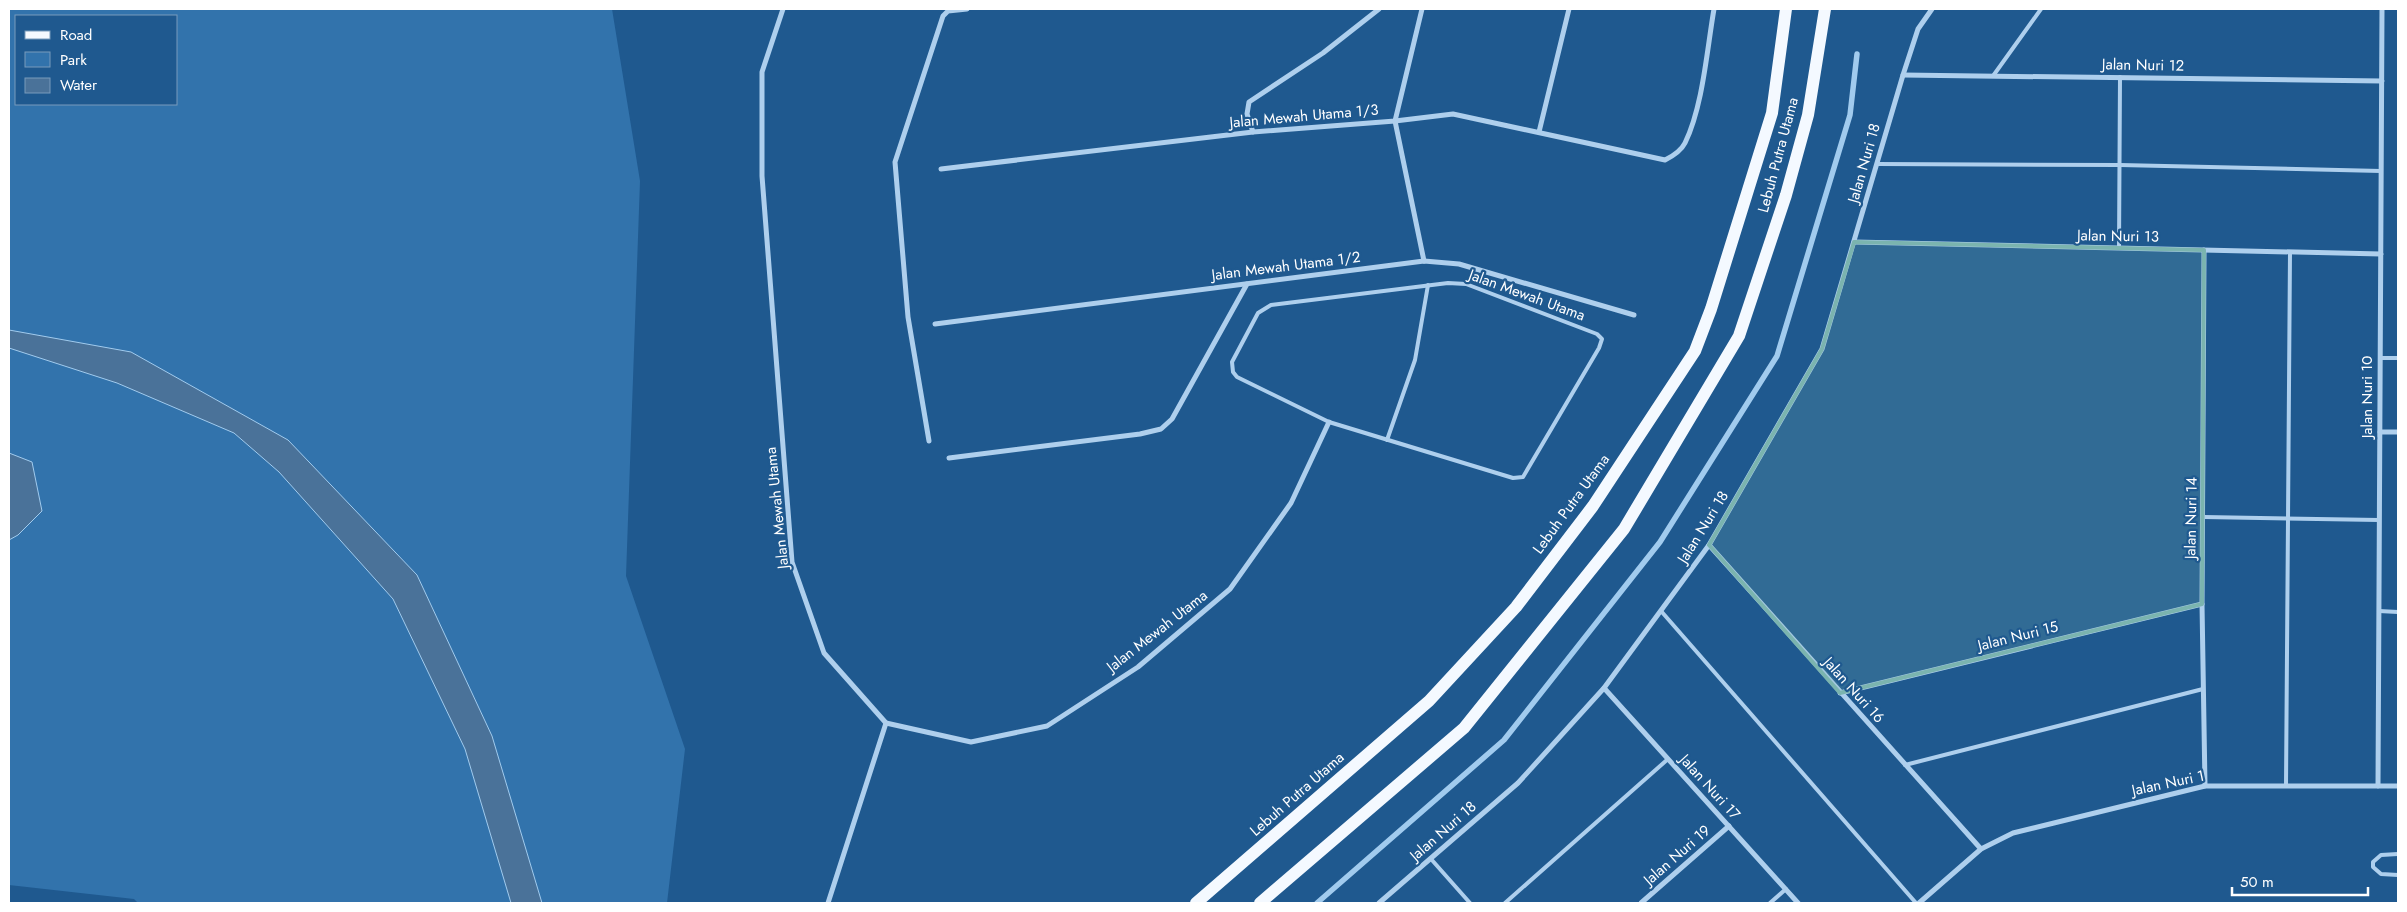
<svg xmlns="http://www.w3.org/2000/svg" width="2407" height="912" font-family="Jost,sans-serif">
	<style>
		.green { fill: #3273ac; fill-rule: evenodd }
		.water { fill: #4a7299; stroke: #a1cbee }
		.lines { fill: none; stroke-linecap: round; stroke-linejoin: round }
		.stream { stroke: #a1cbee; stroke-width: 5.5 }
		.lane { stroke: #aecfed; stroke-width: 4 }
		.street { stroke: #aecfed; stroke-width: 5 }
		.primary { stroke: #f4f9ff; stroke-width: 12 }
		.marked { fill: #7bb4af; fill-opacity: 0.2; stroke: #7bb4af; stroke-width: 4; stroke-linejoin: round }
		.labels { text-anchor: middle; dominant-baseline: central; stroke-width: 4.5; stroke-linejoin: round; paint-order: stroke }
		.street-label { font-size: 15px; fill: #fff; stroke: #1f598f }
	</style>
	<rect width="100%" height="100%" fill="#1f598f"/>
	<path class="green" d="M9 9H612L640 181 626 576 685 749 667 903H138L134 899 9 885ZM16 16H176V104H16Z"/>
	<g class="water">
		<path d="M9 330 131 352 288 440 417 575 492 736 542 903H511L465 749 393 599 279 472 234 433 117 383 9 348Z"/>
		<path d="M9 453 32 462 42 511 18 535 9 540Z"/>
	</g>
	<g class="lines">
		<path class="stream" d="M1317 903 1504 740 1660 542 1777 356 1850 115 1857 54"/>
		<g class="lane">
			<path d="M1993 76 2041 9"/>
			<path d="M1877 164 2120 165 2381 171"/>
			<path d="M2119 248 2120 77"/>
			<path d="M1448 283 1466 284 1597 334 1602 339 1599 348 1523 477 1513 478 1329 422 1237 377 1233 372 1232 362 1258 313 1271 305Z"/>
			<path d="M2380 358H2398"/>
			<path d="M1387 440 1415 360 1428 285"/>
			<path d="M2204 517 2379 520"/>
			<path d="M1661 611 1916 903"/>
			<path d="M2379 611 2398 612"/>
			<path d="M1905 765 2203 689"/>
			<path d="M2286 786 2290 252"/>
			<path d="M2398 854 2381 855 2373 862V867L2381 874 2398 875"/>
			<path d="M1431 859 1470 903"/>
			<path d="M1505 903 1668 759"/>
			<path d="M1770 903 1786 889"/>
		</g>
		<g class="street">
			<path d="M783 9 762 72V176L792 562 824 653 886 723 971 742 1047 726 1138 667 1230 589 1291 503 1329 422"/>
			<path d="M1422 9 1395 121 1424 261"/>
			<path d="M1903 75 2382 81"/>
			<path d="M1253 132 1247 114 1249 102 1323 53 1379 9"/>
			<path d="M1539 132 1569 9"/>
			<path d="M941 169 1253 132 1395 121 1453 114 1665 160C1673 156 1681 151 1685 143 1703 106 1707 49 1714 9"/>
			<path d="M1854 242 2381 254"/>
			<path d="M2204 250 2202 604 2205 786"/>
			<path d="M935 324 1424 261 1459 264 1634 315"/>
			<path d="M2380 432H2398"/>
			<path d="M929 441 908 317 895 162 943 16 948 11 967 9"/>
			<path d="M949 458 1140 434 1161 429 1172 419 1247 284"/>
			<path d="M1709 545 1981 849"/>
			<path d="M1604 688 1798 903"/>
			<path d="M1840 693 2202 604"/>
			<path d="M2378 786 2382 9"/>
			<path d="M828 903 886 723"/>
			<path d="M1379 903 1518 783 1604 688 1709 545 1822 349 1903 75 1918 29 1932 9"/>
			<path d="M1641 903 1729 826"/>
			<path d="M1919 903 1981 849 2013 833 2205 786H2398"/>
		</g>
		<g class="primary">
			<path d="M1196 903 1429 701 1516 607 1593 506 1695 351 1711 309 1772 113 1786 9"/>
			<path d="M1260 903 1464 728 1624 529 1739 336 1786 195 1808 115 1825 9"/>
		</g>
	</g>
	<path class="marked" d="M1854 242 2204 250 2202 604 1840 693 1709 545 1822 349Z"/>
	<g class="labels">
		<g class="street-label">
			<text transform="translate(2143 65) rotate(1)">Jalan Nuri 12</text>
			<text transform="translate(1304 116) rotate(-5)">Jalan Mewah Utama 1/3</text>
			<text transform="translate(1778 155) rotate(-75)">Lebuh Putra Utama</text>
			<text transform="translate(1864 163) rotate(-74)">Jalan Nuri 18</text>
			<text transform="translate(2118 236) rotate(1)">Jalan Nuri 13</text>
			<text transform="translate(1286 266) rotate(-7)">Jalan Mewah Utama 1/2</text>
			<text transform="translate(1527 295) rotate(20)">Jalan Mewah Utama</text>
			<text transform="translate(2367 397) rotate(-90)">Jalan Nuri 10</text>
			<text transform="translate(1571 504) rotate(-54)">Lebuh Putra Utama</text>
			<text transform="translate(777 508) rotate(-96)">Jalan Mewah Utama</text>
			<text transform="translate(2191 518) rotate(-89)">Jalan Nuri 14</text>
			<text transform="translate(1703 527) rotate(-58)">Jalan Nuri 18</text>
			<text transform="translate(1157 631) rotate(-38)">Jalan Mewah Utama</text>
			<text transform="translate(2018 636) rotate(-14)">Jalan Nuri 15</text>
			<text transform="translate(1854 690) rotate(48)">Jalan Nuri 16</text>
			<text transform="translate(2168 783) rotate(-12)">Jalan Nuri 1</text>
			<text transform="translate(1710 787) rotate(48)">Jalan Nuri 17</text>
			<text transform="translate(1297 794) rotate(-41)">Lebuh Putra Utama</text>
			<text transform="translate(1443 831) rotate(-41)">Jalan Nuri 18</text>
			<text transform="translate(1677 855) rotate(-41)">Jalan Nuri 19</text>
		</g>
	</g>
	<rect width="2407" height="912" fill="none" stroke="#ffffff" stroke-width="20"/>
	<rect x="15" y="15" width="162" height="90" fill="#1f598f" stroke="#799bbc"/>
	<rect x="25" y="31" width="25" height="8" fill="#f4f9ff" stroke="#799bbc"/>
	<text x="60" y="40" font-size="15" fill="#ffffff">Road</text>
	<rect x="25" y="52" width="25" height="15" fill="#3273ac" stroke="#799bbc"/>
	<text x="60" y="65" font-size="15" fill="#ffffff">Park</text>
	<rect x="25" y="78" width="25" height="15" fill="#4a7299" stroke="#799bbc"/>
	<text x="60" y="90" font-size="15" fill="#ffffff">Water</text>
	<path d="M2232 887v8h136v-8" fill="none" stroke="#ffffff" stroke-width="2.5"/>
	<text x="2240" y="887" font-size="15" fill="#ffffff" stroke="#1f598f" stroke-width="4" paint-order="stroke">50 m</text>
</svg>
